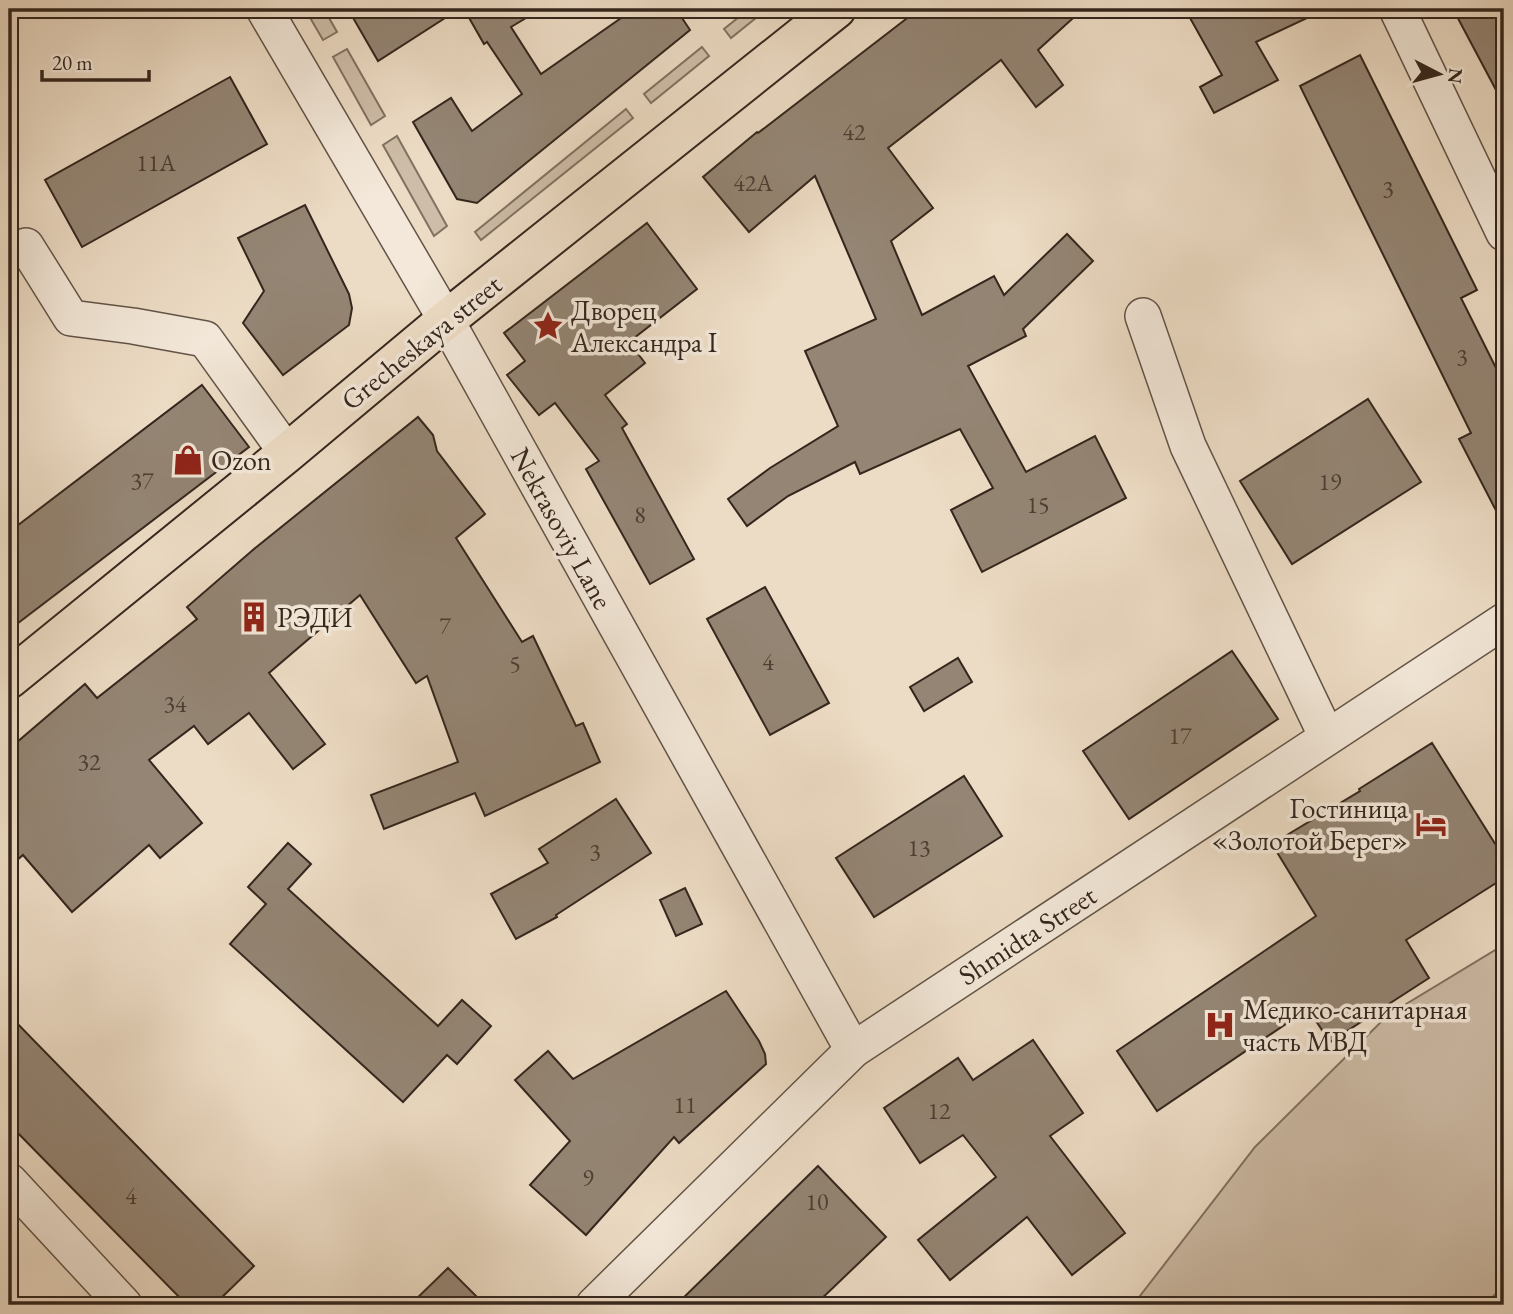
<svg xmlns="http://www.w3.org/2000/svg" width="1513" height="1314" font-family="'EB Garamond',serif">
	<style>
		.green { fill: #cebda8; stroke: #817262; stroke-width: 2 }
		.building { fill: #948574; stroke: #34261d; stroke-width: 2 }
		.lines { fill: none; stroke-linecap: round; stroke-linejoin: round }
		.minor-casing { stroke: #625447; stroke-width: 38 }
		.major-casing { stroke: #34261d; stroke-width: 42 }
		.minor { stroke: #f3e8d9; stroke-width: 35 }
		.major { stroke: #eddcc5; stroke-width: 38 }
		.labels { text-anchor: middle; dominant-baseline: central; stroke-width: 7; stroke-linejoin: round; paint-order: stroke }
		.number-label { font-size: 24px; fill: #4c3e33 }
		.poi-label { font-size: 28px; fill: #34261d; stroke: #f3e8d9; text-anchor: start }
		.street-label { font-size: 28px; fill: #34261d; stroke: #f3e8d9 }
	</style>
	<rect width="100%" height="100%" fill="#eddcc5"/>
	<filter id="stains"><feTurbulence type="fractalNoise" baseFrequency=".00286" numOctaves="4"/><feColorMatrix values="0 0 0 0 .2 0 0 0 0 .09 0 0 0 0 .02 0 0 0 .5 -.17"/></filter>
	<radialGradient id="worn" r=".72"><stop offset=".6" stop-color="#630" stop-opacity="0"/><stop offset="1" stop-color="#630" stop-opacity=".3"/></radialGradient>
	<g class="green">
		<path d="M305 9H324L337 32 323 40Z"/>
		<path d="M749 9H767L731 38 724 29Z"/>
		<path d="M702 47 709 56 651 103 644 94Z"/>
		<path d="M347 49 385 116 371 125 333 57Z"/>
		<path d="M626 109 633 118 481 240 475 232Z"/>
		<path d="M397 136 447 226 434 236 383 145Z"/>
		<path d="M1497 949 1504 953V1286L1484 1305H1133L1255 1147 1388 1015Z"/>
	</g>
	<g class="building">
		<path d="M348 9H459L378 61Z"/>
		<path d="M464 9H541L511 27 541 74 634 9H676L690 30 477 203 457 199 413 122 451 98 472 131 522 94 487 42 484 44Z"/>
		<path d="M919 9H1083L1038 50 1063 85 1036 107 1001 60 888 148 933 208 891 241 922 315 994 276 1004 295 1067 234 1093 261 1023 329 1026 336 968 366 1026 472 1095 436 1126 498 982 572 951 510 993 488 960 429 860 474 855 462 788 496 747 526 728 499 770 468 838 426 805 351 876 319 815 176 749 232 703 177 757 132 758 133Z"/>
		<path d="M1185 9H1326L1256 42 1278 80 1214 113 1200 87 1222 75Z"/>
		<path d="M1453 9H1504V105Z"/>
		<path d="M1360 55 1477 290 1461 298 1504 384V526L1459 439 1471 433 1300 86Z"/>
		<path d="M230 77 267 144 82 247 45 180Z"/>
		<path d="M305 205 349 294 352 308 349 325 283 375 243 323 264 291 238 238Z"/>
		<path d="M647 223 697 289 629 342 645 363 605 395 627 424 622 428 694 559 650 584 586 469 599 461 555 403 539 415 507 375 525 361 504 333Z"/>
		<path d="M202 385 249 447 9 630V532Z"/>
		<path d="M1368 399 1421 482 1292 564 1240 481Z"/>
		<path d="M418 417 433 435 437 451 485 514 456 538 522 642 533 636 576 726 583 723 600 762 485 816 475 793 384 829 371 795 458 762 427 676 416 683 360 595 269 673 325 744 293 769 249 713 208 744 194 726 149 760 202 823 160 858 149 845 72 912 23 855 9 867V749L85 684 97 698 197 619 187 607 254 549Z"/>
		<path d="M765 587 829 703 770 735 707 619Z"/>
		<path d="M1232 651 1278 719 1129 819 1083 751Z"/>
		<path d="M958 658 972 682 924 711 910 687Z"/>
		<path d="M1432 743 1504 858V878L1406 940 1429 978 1330 1042 1308 1009 1157 1111 1117 1051 1316 916 1272 844 1360 791 1359 789Z"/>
		<path d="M964 776 1002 836 874 917 836 858Z"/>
		<path d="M616 799 651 853 556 915 557 917 516 939 491 894 548 863 539 849Z"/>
		<path d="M288 843 311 864 288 889 438 1026 462 1000 491 1026 457 1064 447 1055 403 1102 230 944 266 904 248 887Z"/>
		<path d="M685 888 702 924 676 936 660 900Z"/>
		<path d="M726 991 759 1041 765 1054 766 1064 679 1143 674 1137 586 1235 530 1185 570 1141 515 1080 548 1051 573 1079Z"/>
		<path d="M9 1015 254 1266 214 1305H187L9 1124Z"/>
		<path d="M1033 1040 1083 1113 1050 1136 1125 1233 1072 1275 1027 1217 950 1280 918 1240 996 1177 963 1135 920 1163 884 1108 958 1058 973 1080Z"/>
		<path d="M818 1166 886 1237 815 1305H676Z"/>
		<path d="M448 1268 485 1305H410Z"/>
	</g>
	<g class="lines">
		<g class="minor-casing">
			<g id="minor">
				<path d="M264 9 446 320 853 1050"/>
				<path d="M1397 9 1504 233"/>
				<path d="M26 246 71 318 133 326 205 339 287 453"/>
				<path d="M1143 316 1188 446 1327 737"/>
				<path d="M9 1181 124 1305"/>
				<path d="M594 1305 853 1050 1504 621"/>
			</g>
		</g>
		<g class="major-casing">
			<path id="major" d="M9 679 287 453 446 320 836 9"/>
		</g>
		<use href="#minor" class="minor"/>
		<use href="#major" class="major"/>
	</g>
	<defs>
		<g id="sight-bare" transform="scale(2.415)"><path d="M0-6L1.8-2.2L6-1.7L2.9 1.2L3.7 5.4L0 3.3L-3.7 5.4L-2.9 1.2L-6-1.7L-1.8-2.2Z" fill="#8f2418" stroke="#f3e8d9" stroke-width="2.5" paint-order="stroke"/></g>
		<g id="shop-bare" transform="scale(2.415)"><path d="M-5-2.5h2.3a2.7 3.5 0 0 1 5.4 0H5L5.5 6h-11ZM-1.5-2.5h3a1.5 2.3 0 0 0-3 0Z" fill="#8f2418" stroke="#f3e8d9" stroke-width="2.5" paint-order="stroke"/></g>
		<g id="building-bare" transform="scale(2.415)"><path d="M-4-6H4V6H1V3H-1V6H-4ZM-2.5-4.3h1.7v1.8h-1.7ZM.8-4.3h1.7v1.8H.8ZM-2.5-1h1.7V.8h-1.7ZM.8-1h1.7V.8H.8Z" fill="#8f2418" stroke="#f3e8d9" stroke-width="2.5" paint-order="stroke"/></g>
		<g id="hotel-bare" transform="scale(2.415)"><path d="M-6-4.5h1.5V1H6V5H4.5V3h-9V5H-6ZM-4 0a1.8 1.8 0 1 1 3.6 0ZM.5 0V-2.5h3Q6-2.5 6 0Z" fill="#8f2418" stroke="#f3e8d9" stroke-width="2.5" paint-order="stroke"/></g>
		<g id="hospital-bare" transform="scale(2.415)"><path d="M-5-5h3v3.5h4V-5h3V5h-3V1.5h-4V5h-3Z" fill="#8f2418" stroke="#f3e8d9" stroke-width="2.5" paint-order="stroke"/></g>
	</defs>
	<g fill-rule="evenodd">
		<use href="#sight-bare" x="548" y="326"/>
		<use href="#shop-bare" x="188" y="460"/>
		<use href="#building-bare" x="254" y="617"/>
		<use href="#hotel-bare" x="1431" y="824"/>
		<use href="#hospital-bare" x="1220" y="1025"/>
	</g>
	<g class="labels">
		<g class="number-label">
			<text x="854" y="131">42</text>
			<text x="156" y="162">11А</text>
			<text x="753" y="182">42А</text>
			<text x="1388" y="188">3</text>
			<text x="1462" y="356">3</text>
			<text x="142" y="480">37</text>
			<text x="1330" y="481">19</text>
			<text x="1038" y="504">15</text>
			<text x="640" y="514">8</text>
			<text x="445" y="625">7</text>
			<text x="768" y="661">4</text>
			<text x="515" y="663">5</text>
			<text x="175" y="703">34</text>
			<text x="1180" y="735">17</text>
			<text x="89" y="761">32</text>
			<text x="919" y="847">13</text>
			<text x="595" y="851">3</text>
			<text x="685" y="1104">11</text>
			<text x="939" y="1110">12</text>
			<text x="588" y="1177">9</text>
			<text x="131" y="1195">4</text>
			<text x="817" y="1201">10</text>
		</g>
		<g class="poi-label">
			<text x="571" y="310">Дворец<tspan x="571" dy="32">Александра I</tspan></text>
			<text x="211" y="460">Ozon</text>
			<text x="277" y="617">РЭДИ</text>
			<text x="1408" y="808" text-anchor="end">Гостиница<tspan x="1408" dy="32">«Золотой Берег»</tspan></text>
			<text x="1243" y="1009">Медико-санитарная<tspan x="1243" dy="32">часть МВД</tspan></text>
		</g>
		<g class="street-label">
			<text transform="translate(421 342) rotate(-39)">Grecheskaya street</text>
			<text transform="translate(562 528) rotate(61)">Nekrasoviy Lane</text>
			<text transform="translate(1027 935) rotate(-33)">Shmidta Street</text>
		</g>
	</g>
	<rect width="1513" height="1314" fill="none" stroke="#eddcc5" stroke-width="35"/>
	<rect x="10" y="10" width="1492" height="1293" fill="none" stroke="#34261d" stroke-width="3.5"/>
	<rect x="18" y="18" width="1478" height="1279" fill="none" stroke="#34261d" stroke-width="2"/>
	<g transform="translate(1439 74) rotate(96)" stroke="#f3e8d9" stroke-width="5" paint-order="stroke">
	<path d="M0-5L12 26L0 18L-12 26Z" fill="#34261d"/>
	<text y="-10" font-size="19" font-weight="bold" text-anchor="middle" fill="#34261d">N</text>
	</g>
	<path d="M42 70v10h107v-10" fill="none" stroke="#34261d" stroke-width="3.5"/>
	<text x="52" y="70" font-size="21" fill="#34261d" stroke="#f3e8d9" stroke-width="5" paint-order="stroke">20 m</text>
	<rect width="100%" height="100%" filter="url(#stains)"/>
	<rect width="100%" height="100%" fill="url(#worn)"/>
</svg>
